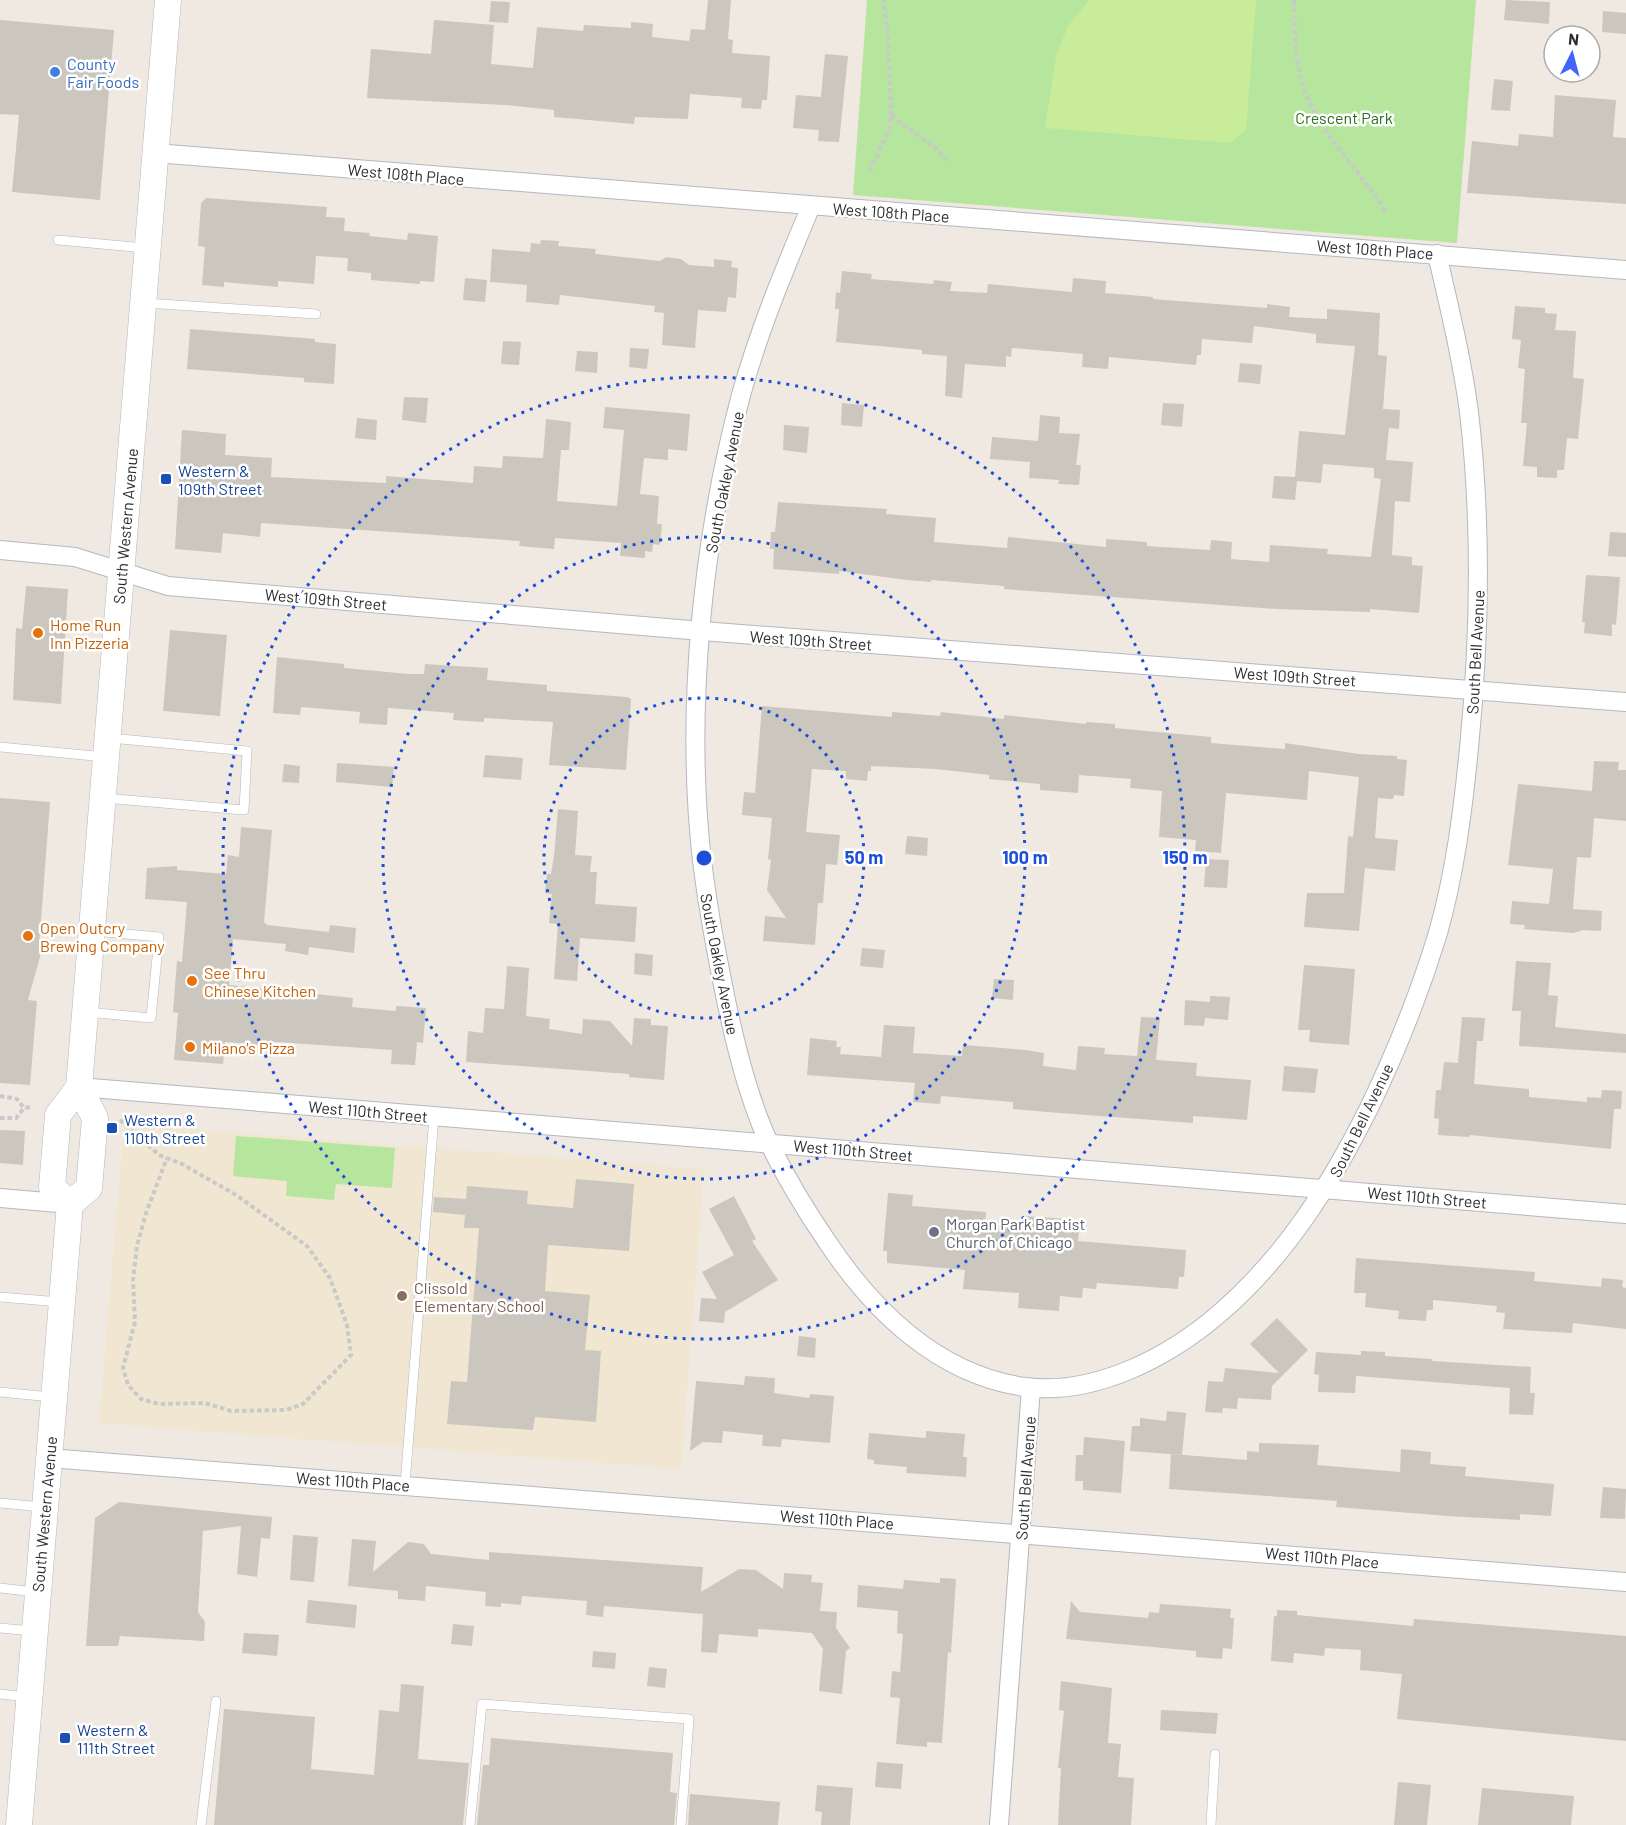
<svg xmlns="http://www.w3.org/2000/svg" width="1626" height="1825" font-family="Barlow,sans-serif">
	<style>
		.education { fill: #f0e6d1 }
		.green { fill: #b6e59e }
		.pitch { fill: #c9ec9a }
		.building { fill: #cbc7bf }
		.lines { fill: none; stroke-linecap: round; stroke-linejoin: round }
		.lane-casing { stroke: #b4b7c1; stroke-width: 10 }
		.street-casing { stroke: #b4b7c1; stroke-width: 20 }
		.secondary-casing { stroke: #b4b7c1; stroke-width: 27 }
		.path { stroke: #c9c9c9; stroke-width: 4; stroke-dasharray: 4.5 3; stroke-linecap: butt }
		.lane { stroke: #fff; stroke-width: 9 }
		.street { stroke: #fff; stroke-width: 18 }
		.secondary { stroke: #fff; stroke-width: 26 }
		.ring { fill: none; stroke: #1d4ed8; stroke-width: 3; stroke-dasharray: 3 6 }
		.shop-dot { fill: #3f7fe0; stroke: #fff; stroke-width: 2 }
		.transit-dot { fill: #1a4fb4; stroke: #fff; stroke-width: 2 }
		.food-dot { fill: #e8710a; stroke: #fff; stroke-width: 2 }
		.worship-dot { fill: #6b7280; stroke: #fff; stroke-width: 2 }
		.education-dot { fill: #8d6e63; stroke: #fff; stroke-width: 2 }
		.labels { text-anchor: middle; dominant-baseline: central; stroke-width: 5; stroke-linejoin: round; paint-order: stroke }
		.shop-label { font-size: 16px; fill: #366cbe; stroke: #fff; text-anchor: start }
		.park-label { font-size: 16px; fill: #2c6e1b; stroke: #fff }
		.street-label { font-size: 16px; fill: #2e2e2e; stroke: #fff }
		.transit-label { font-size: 16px; fill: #164399; stroke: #fff; text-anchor: start }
		.food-label { font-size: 16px; fill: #c56008; stroke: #fff; text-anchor: start }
		.worship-label { font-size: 16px; fill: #5b616d; stroke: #fff; text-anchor: start }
		.education-label { font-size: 16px; fill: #785e54; stroke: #fff; text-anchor: start }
		.centre { fill: #1d4ed8; stroke: #fff; stroke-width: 3 }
		.ring-label { font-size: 18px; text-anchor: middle; font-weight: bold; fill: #1d4ed8; stroke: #fff; stroke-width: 5; stroke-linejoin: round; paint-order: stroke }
	</style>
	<rect width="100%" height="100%" fill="#efe9e1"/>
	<path class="education" d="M124 1124 704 1169 681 1469 99 1423Z"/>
	<g class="green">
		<path d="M867 0H1476L1457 243 853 195Z"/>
		<path d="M236 1136 395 1148 392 1188 336 1184 334 1200 286 1196 287 1181 233 1176Z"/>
	</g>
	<path class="pitch" d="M1089 0H1256L1246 130 1230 143 1045 128 1056 56 1068 26Z"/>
	<g class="building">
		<path d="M708 0H731L728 39 733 40 732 53 770 56 767 100H762L761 109 741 108 742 98 690 94 688 119 635 117 634 124 554 117V110L505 105 367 98 371 49 431 54 434 20 494 25 491 64 533 68 537 27 583 31 584 25 631 28V22L653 24 652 37 689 41 691 29 705 30Z"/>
		<path d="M1506 0 1550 2 1549 24 1504 20Z"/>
		<path d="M491 1 510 2 508 23 489 22Z"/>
		<path d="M1603 11 1626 13V34L1602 32Z"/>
		<path d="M0 20 114 30 100 200 12 192 19 115 0 114Z"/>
		<path d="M825 54 848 56 839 142 818 141 819 130 793 128 796 95 821 97Z"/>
		<path d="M1494 79 1513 81 1510 111 1491 110Z"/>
		<path d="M1555 95 1616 100 1613 137 1626 138V204L1467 193 1472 141 1518 146 1519 134 1553 137Z"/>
		<path d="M206 198 327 207 326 217 345 218 344 231 370 233 369 236 407 240 408 233 438 236 434 282 420 281V284L371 280V273L347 271 348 258 316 256 314 284 278 281V287L224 282V287L202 285 205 247 198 246 201 203Z"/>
		<path d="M541 240 559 241 558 246 596 249 595 254 660 261 666 257 681 259 689 265 714 267V259L732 261 731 267 738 268 736 298 728 297 726 312 698 310 695 348 662 345 664 313 654 312 655 306 560 295 559 305 526 302 527 285 490 282 492 249 530 252 531 243 540 244Z"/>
		<path d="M842 271 872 274 871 279 933 284 934 280 952 282 950 291 987 293 988 284 1072 292 1073 278 1106 281 1105 293 1153 297V299L1267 308V304L1290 307 1289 317 1327 319V309L1380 313 1378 355 1387 356 1383 409 1400 410 1399 429 1389 428 1386 460 1413 462 1410 502 1395 501 1392 555 1412 557V565L1423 566 1419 613 1370 609V612L1277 609 1004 589V586L931 580V582L907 580 839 571V574L773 569 774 549H770L771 532H775L778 502 887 509 886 514 936 518 934 542 1007 548 1008 537 1106 547V539L1147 542V546L1210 550 1211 540 1232 542 1231 559 1269 562 1270 545 1328 549 1327 554 1371 557 1381 479 1374 478V468L1323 464 1321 483 1297 481 1295 500 1272 498 1274 476 1295 477 1299 431 1345 435 1355 346 1316 343V334L1254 326 1252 343 1202 339 1201 355H1197L1196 365 1109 357 1108 369 1082 367 1083 354 1012 348 1011 357 1006 356V367L965 364 962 398 945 396 947 356 922 354V350L836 342 839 309H835L836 292 840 293Z"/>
		<path d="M465 278 487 280 485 302 463 300Z"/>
		<path d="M1515 306 1545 308V313L1557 314 1555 330 1576 331 1573 378 1584 379 1578 439 1567 438 1564 470H1557V478L1537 477V467L1523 466 1527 423H1521L1525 369 1518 368 1521 340 1512 339Z"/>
		<path d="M190 329 315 339V342L336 344 334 384 304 382V378L187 369Z"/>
		<path d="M503 341 521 342 519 365 501 364Z"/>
		<path d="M630 348 649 349 647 369 629 367Z"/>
		<path d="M577 351 598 352 597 373 575 371Z"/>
		<path d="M1240 363 1262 365 1260 384 1238 382Z"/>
		<path d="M404 397 428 398 426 423 402 420Z"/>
		<path d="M842 403 864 405 862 427 841 425Z"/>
		<path d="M1163 403 1184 404 1182 427 1161 425Z"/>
		<path d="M605 407 690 414 687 451 668 449V460L644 458 640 494 659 496 657 524H662L660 545 653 544 652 552 645 551V558L620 556 621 543 555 538 554 549 519 546 520 541 261 523 260 537 223 533 221 553 175 549 182 430 226 434 225 455 272 458 271 477 386 483V476L473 483 474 466 502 468 503 456 543 458 546 419 571 422 569 450H561L557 501 617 506 624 430 603 428Z"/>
		<path d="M1040 415 1060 417 1059 433 1080 434 1076 465H1081L1079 485 1058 484 1059 480 1029 478 1030 462 990 459 992 437 1038 441Z"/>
		<path d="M357 418 377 420 376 440 355 438Z"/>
		<path d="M784 425 809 427 807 453 783 450Z"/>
		<path d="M1610 532 1626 533V557L1608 556Z"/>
		<path d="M1586 575 1620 577 1616 625 1612 624V636L1584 633 1585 622H1582Z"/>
		<path d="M26 586 68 589 61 704 13 700 16 628 22 629Z"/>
		<path d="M170 630 227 635 220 716 163 711Z"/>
		<path d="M277 657 344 664V668L409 674H424L425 664 488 668 487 680 547 685V691L627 697 631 699 626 770 549 765 553 722 484 718V722L453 720 454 713 388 708 387 725 359 723 360 712 301 707 300 715 273 713Z"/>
		<path d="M762 706 892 717V712L940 716 941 712 1004 719V715L1086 724V722L1115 724V728L1211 737V743L1285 749V743L1359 754 1397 756V759L1407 760 1404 796 1394 795 1393 799 1378 798 1375 838 1398 840 1395 871 1365 868 1359 931 1304 927 1307 893H1344L1348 836 1353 837 1359 777 1309 771 1307 800 1226 793 1221 853 1195 851 1196 840 1159 837 1162 791 1130 788 1131 779 1079 775 1078 793 1040 790V784L989 779V775L936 769 871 766V771H868L867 781 846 779V771L812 769 806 832 840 835 837 865 826 864 823 903H818L815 945 763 941 765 916 786 918 767 890 771 860 768 859 772 818 742 815 744 792 755 793Z"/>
		<path d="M485 755 523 758 521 780 483 777Z"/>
		<path d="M1594 761 1619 762 1618 770H1626V821L1594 818 1591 858 1577 857 1573 909 1602 911 1601 931 1583 930 1573 933 1524 929 1525 925 1510 924 1512 901 1549 904 1553 869 1508 865 1518 784 1592 791Z"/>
		<path d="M337 763 394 767 392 787 336 782Z"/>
		<path d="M284 764 300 766 299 783 282 782Z"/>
		<path d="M0 798 50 802 39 946H43L28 1000 37 1001 30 1085 0 1083Z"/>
		<path d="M558 809 578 811 575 855 592 856 590 872H597L595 904 637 907 635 942 580 938 577 981 554 979 558 924 549 923 552 894 545 893 547 874H551L554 856Z"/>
		<path d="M241 827 272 830 264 922 267 925 329 932 330 925 356 928 354 953 309 947 308 955 285 951 286 944 233 939 229 985 353 998 352 1007 396 1011V1006L426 1008 423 1043 417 1042 415 1065 391 1064 392 1050 262 1041V1045L225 1042 223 1064 174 1060 178 1013 173 1012 177 961 182 962 187 902 145 899 147 868 177 866V870L226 874 228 855 239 857Z"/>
		<path d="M907 836 928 838 927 856 905 854Z"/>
		<path d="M1206 859 1229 860 1227 888 1204 887Z"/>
		<path d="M862 948 885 950 883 968 860 966Z"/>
		<path d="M635 953 653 955 652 976 634 974Z"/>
		<path d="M1516 961 1551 963 1548 995 1558 996 1555 1027 1626 1034V1053L1519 1046 1521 1011H1512Z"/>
		<path d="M1304 965 1355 969 1349 1045 1309 1042 1310 1030H1298Z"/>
		<path d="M507 966 529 968 526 1016 550 1019 549 1029 582 1034 583 1019 610 1021 632 1046 634 1018 651 1019V1025L668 1026 664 1080 629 1077V1074L466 1062 468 1031 483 1033 485 1008 504 1009Z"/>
		<path d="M994 979 1014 980 1013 1000 992 998Z"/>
		<path d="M1210 996 1230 997 1228 1020 1205 1018 1204 1026 1184 1025 1185 1000 1210 1002Z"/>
		<path d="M1141 1017 1160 1018 1156 1060 1197 1063 1196 1076 1251 1080 1247 1120 1193 1116V1123L1047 1112 1013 1109V1102L941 1096 940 1104 913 1102 915 1083 807 1075 810 1038 837 1041 836 1047H841L840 1054 881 1057 884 1025 915 1027 913 1053 962 1056 963 1045 1026 1050 1044 1053 1043 1066 1076 1070 1078 1046 1105 1048 1104 1054 1137 1056Z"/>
		<path d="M1462 1017 1485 1018 1483 1041H1477L1474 1084 1529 1089V1097L1587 1102V1097L1601 1098 1602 1090 1622 1091 1621 1109H1614L1611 1149 1470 1135 1469 1137 1438 1135 1439 1119 1434 1118 1436 1090H1441L1444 1062 1458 1063Z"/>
		<path d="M1284 1066 1318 1069 1315 1093 1282 1091Z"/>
		<path d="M0 1130 25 1131 23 1165 0 1163Z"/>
		<path d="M576 1179 634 1184 629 1251 548 1245 545 1291 590 1295 585 1350 601 1351 596 1422 535 1417 533 1430 447 1424 451 1381 467 1382 479 1228H464L465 1215 433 1212 434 1197 466 1199 467 1186 528 1191 527 1204 573 1208Z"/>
		<path d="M888 1193 913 1195 912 1206 986 1212 985 1224 1024 1227 1025 1216 1067 1219 1066 1231 1079 1232 1078 1241 1186 1250 1184 1277H1179L1178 1289 1097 1283 1096 1289 1083 1288 1082 1298 1060 1296 1059 1311 1018 1308 1019 1293 963 1289 965 1270 887 1263V1251H883Z"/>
		<path d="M734 1196 756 1239 752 1241 778 1280 725 1312 724 1323 699 1321 701 1298 717 1299 702 1272 734 1255 709 1209Z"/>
		<path d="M1356 1258 1535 1272 1534 1281 1601 1287 1602 1278 1623 1280 1622 1287 1626 1288V1329L1573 1323 1572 1333 1503 1329 1505 1313 1496 1312 1497 1306 1433 1300V1310H1427L1426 1321 1398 1319 1399 1311 1365 1307 1366 1293H1354Z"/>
		<path d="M1277 1318 1308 1350 1272 1386 1271 1400 1238 1398 1237 1409 1223 1408 1222 1413 1205 1412 1208 1381 1223 1382 1225 1368 1279 1373 1250 1344Z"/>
		<path d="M799 1336 816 1338 815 1358 797 1356Z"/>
		<path d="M1361 1351 1385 1352V1356L1432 1359V1361L1531 1367 1530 1393H1535L1533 1415 1509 1414 1510 1388 1356 1376 1355 1393 1318 1392 1319 1375 1314 1374 1316 1352 1361 1355Z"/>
		<path d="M745 1376 775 1378 774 1393 809 1398 810 1394 834 1396 830 1443 782 1439 781 1447 762 1446 763 1435 723 1431 722 1443 703 1442 690 1451 696 1381 744 1385Z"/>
		<path d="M1167 1411 1186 1413 1182 1455 1130 1451 1132 1426H1140V1418L1166 1421Z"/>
		<path d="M926 1431 965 1434 963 1457H967L966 1477 906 1473 907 1467 874 1464V1460L867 1459 869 1433 926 1438Z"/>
		<path d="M1084 1437 1125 1441 1121 1493 1083 1490V1481H1075L1076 1455H1083Z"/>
		<path d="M1259 1443 1319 1445 1317 1465 1400 1472 1401 1449 1431 1452 1430 1464 1466 1467 1465 1476 1554 1484 1551 1516 1520 1514V1520L1448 1516 1336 1507 1337 1501 1169 1489 1171 1454 1247 1460V1451L1259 1452Z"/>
		<path d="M1603 1487 1626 1489 1625 1519 1600 1518Z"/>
		<path d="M119 1502 272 1517 270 1539 261 1538 257 1577 237 1574 241 1526 203 1531 198 1612 205 1622 204 1641 120 1636 118 1646H86L95 1518Z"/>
		<path d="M293 1535 318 1537 314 1582 290 1580Z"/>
		<path d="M352 1539 376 1541 373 1572 408 1542 424 1544 431 1554 489 1560V1552L703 1567 701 1592 739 1569 756 1570 783 1589 784 1573 812 1575 811 1582 823 1583 820 1611 837 1612 836 1628 850 1648 846 1651 842 1694 819 1691 823 1649 812 1633 758 1629V1637L719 1634 717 1653 701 1652 703 1614 604 1606 603 1617 586 1615 587 1601 522 1596 521 1605 501 1603V1607L485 1606 486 1592 426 1586 425 1601 398 1599V1591L348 1586Z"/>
		<path d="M940 1578 956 1579 951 1653 948 1652 942 1743 927 1742V1747L896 1744 900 1698 890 1697 892 1671 900 1672 903 1634 897 1633 898 1611 857 1607 858 1585 903 1589 904 1580 940 1583Z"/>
		<path d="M308 1600 357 1605 355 1628 306 1623Z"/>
		<path d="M1071 1601 1080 1612 1148 1618 1149 1612 1159 1613 1160 1604 1231 1609 1230 1618H1234L1232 1649 1223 1648 1222 1659 1196 1657V1651L1066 1639Z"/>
		<path d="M1277 1610 1297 1611V1615L1413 1626 1414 1619 1626 1636V1741L1397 1719 1402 1674 1360 1670 1361 1650 1325 1648 1324 1656 1294 1653 1293 1663 1271 1661 1274 1616H1277Z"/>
		<path d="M453 1624 474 1626 472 1646 451 1644Z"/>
		<path d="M244 1633 279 1635 277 1656 242 1653Z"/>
		<path d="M593 1651 616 1653 615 1669 592 1667Z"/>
		<path d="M649 1667 667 1669 665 1688 647 1686Z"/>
		<path d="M1061 1681 1112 1688 1108 1743 1121 1744 1118 1777 1134 1778 1131 1825H1058L1061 1768H1058L1064 1711 1059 1710Z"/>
		<path d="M401 1684 424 1686 418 1759 469 1763 463 1825H214L224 1709 315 1717 311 1769 374 1775 379 1710 399 1712Z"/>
		<path d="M1161 1710 1218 1713 1216 1734 1160 1730Z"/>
		<path d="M491 1738 673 1753 670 1792 677 1793 674 1825H477L483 1765H489Z"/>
		<path d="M877 1762 903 1764 901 1789 875 1787Z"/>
		<path d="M1398 1782 1431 1785 1427 1825H1394Z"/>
		<path d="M817 1785 853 1788 850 1825H821L822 1812 815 1811Z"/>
		<path d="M1482 1788 1574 1796 1571 1825H1478Z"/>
		<path d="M690 1794 780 1802 778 1825H688Z"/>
	</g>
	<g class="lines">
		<g class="lane-casing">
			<g id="lane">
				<path d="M58 240 145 248"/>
				<path d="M145 303 316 314"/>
				<path d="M0 747 105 757"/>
				<path d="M104 798 244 810 247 751 110 738"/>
				<path d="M86 1012 151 1018 159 937 94 931"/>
				<path d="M0 1297 60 1302"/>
				<path d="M0 1392 51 1397"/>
				<path d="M405 1485 434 1116"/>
				<path d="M0 1503 42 1507"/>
				<path d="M0 1588 35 1592"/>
				<path d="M0 1628 33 1631"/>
				<path d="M0 1694 27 1697"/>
				<path d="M201 1825 216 1701"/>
				<path d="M470 1825 482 1704 689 1719 681 1825"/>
				<path d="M1211 1825 1215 1754"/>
			</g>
		</g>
		<g class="street-casing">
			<g id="street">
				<path d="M155 153 1626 270"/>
				<path d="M811 206C785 268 759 330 741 395 702 541 685 710 702 861 707 901 714 941 722 980 732 1032 748 1100 771 1147 787 1179 806 1211 826 1240 872 1310 938 1375 1025 1387 1095 1396 1169 1357 1220 1313 1286 1256 1331 1184 1369 1108 1396 1052 1420 992 1438 933 1455 873 1463 810 1469 748 1480 636 1482 524 1469 412 1462 359 1449 306 1437 254"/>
				<path d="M0 550 75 557 168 586 702 631 1626 702"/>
				<path d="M79 1087 1626 1214"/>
				<path d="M0 1198 70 1204"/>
				<path d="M49 1458 1626 1582"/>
				<path d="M999 1825 1031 1388"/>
			</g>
		</g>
		<g class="secondary-casing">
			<g id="secondary">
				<path d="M70 1204 52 1187 58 1115 79 1087"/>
				<path d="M19 1825 70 1204 89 1188 95 1118 79 1087 168 0"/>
			</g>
		</g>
		<g class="path">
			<path d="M1294 0C1295 32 1294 66 1307 96 1324 139 1361 171 1385 211"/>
			<path d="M891 116 938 150 946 161"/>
			<path d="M870 171 889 129 891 116 888 37 883 0"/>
			<path d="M0 1096 17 1099 24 1108 31 1107"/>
			<path d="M0 1118H16L24 1108"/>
			<path d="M120 1120 159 1155 182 1164 236 1195 307 1246 330 1278 347 1325 351 1355 303 1404 286 1410 231 1411 205 1403 159 1404 141 1399 128 1385 123 1368 135 1322 133 1280 137 1246 146 1213 167 1158"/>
		</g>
		<use href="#lane" class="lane"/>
		<use href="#street" class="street"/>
		<use href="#secondary" class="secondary"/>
	</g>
	<g class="ring">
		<circle cx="704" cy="858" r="160"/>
		<circle cx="704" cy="858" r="321"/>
		<circle cx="704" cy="858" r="481"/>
	</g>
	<circle class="shop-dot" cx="55" cy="72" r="6"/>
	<g class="transit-dot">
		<rect x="160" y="473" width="12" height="12" rx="3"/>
		<rect x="106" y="1122" width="12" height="12" rx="3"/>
		<rect x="59" y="1732" width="12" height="12" rx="3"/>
	</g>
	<g class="food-dot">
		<circle cx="38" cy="633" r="6"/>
		<circle cx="28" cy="936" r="6"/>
		<circle cx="192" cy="981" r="6"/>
		<circle cx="190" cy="1047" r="6"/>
	</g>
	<circle class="worship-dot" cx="934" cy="1232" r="6"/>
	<circle class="education-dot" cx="402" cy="1296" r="6"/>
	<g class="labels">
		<g class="shop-label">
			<text x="67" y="63">County<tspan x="67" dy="18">Fair Foods</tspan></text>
		</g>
		<g class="park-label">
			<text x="1344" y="117">Crescent Park</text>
		</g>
		<g class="street-label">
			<text transform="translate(406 174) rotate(5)">West 108th Place</text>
			<text transform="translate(891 212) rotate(4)">West 108th Place</text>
			<text transform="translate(1375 249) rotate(4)">West 108th Place</text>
			<text transform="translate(724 482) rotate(-79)">South Oakley Avenue</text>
			<text transform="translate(125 526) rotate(-85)">South Western Avenue</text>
			<text transform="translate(326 599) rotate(5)">West 109th Street</text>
			<text transform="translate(811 640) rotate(4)">West 109th Street</text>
			<text transform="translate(1475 652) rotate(-87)">South Bell Avenue</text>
			<text transform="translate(1295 676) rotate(4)">West 109th Street</text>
			<text transform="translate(720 964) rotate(79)">South Oakley Avenue</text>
			<text transform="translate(368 1111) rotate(5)">West 110th Street</text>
			<text transform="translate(1361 1120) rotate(-64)">South Bell Avenue</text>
			<text transform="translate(853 1150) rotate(5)">West 110th Street</text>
			<text transform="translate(1427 1197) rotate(5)">West 110th Street</text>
			<text transform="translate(1025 1478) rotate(-86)">South Bell Avenue</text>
			<text transform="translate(353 1481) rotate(4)">West 110th Place</text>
			<text transform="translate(44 1514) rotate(-85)">South Western Avenue</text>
			<text transform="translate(837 1519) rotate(4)">West 110th Place</text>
			<text transform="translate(1322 1557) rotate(5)">West 110th Place</text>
		</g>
		<g class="transit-label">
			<text x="178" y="470">Western &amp;<tspan x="178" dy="18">109th Street</tspan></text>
			<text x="124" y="1119">Western &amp;<tspan x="124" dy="18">110th Street</tspan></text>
			<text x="77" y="1729">Western &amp;<tspan x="77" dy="18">111th Street</tspan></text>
		</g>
		<g class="food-label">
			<text x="50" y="624">Home Run<tspan x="50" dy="18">Inn Pizzeria</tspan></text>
			<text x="40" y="927">Open Outcry<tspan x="40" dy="18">Brewing Company</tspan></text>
			<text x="204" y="972">See Thru<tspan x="204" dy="18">Chinese Kitchen</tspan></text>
			<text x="202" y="1047">Milano's Pizza</text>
		</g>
		<g class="worship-label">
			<text x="946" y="1223">Morgan Park Baptist<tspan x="946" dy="18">Church of Chicago</tspan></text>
		</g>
		<g class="education-label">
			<text x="414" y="1287">Clissold<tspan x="414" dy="18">Elementary School</tspan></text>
		</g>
	</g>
	<circle cx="704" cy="858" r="9" class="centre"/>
	<g class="ring-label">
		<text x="864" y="864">50 m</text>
		<text x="1025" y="864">100 m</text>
		<text x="1185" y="864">150 m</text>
	</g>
	<g transform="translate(1572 54) rotate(6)"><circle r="28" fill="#ffffff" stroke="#ababab" stroke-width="1.5"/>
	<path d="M0-4.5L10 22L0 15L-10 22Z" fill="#4264fb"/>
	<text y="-9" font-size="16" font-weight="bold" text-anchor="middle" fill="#2e2e2e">N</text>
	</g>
</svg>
